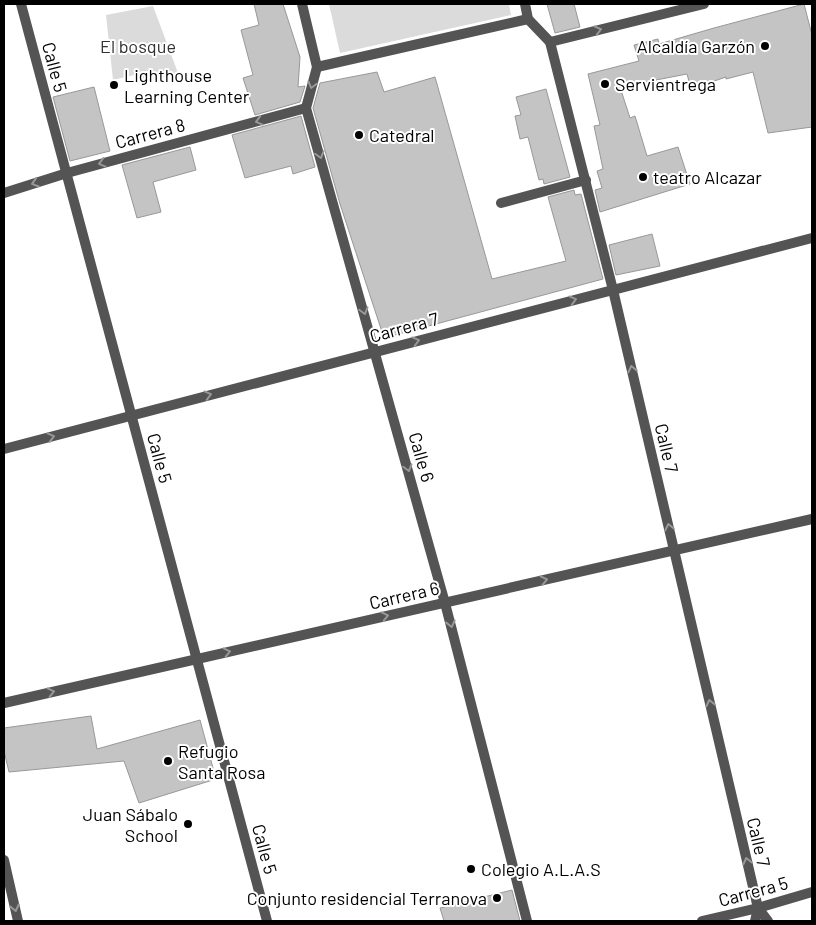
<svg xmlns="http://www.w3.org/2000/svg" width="816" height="925" font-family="Barlow,sans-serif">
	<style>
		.green { fill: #dbdbdb }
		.building { fill: #c4c4c4; stroke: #989898 }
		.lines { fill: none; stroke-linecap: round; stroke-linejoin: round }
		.service { stroke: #545454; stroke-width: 10 }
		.pedestrian { stroke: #545454; stroke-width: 10 }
		.minor { stroke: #545454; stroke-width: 10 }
		.tertiary { stroke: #545454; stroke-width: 10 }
		.oneway { stroke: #989898 }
		.poi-dot { fill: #000; stroke: #fff; stroke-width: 2 }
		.labels { text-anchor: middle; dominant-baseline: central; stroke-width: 4; stroke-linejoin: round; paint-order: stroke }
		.park-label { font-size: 18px; fill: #323232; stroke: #fff }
		.poi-label { font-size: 18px; fill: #000; stroke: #fff; text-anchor: start }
		.street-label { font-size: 18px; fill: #000; stroke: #fff }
	</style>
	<rect width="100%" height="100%" fill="#fff"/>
	<g class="green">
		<path d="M329 4H509L511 15 340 53Z"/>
		<path d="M153 6 178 73 136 83 134 75 113 80 106 15Z"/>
	</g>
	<g class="building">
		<path d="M254 4H283L300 57 298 87 305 86 300 102 255 115 243 78 253 75 241 30 259 25Z"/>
		<path d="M547 4H574L580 27 555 33Z"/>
		<path d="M804 4 812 35V127L768 133 753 72 726 79V77L691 89 687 74 620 87 630 118 635 116 647 156 678 147 690 184 600 212 595 190 602 188 597 171 603 169 594 126 600 125 588 74 639 61 634 45 658 39 659 44 714 28Z"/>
		<path d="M377 72 384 92 435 77 492 279 566 261 548 197 574 190 575 195 581 194 603 279 384 338 340 204 313 108 320 83Z"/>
		<path d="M94 87 110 151 70 161 53 97Z"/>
		<path d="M546 89 570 177 544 184 543 179 539 180 528 137 520 139 515 116 521 115 516 97Z"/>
		<path d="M301 116 315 167 293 174 291 166 245 178 232 135Z"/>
		<path d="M190 147 196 170 153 182 161 212 137 218 122 165Z"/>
		<path d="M652 234 660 266 616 275 609 245Z"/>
		<path d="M91 716 97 749 200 720 216 779 139 803 124 761 9 772 4 751V728Z"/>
		<path d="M512 890 520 921H444L440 908Z"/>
	</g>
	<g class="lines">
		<path class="service" d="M501 203 586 180"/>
		<path class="pedestrian" d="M317 67 528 19"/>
		<g class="minor">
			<path d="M21 4 267 921"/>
			<path d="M550 42 704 4"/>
			<path d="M4 193 67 173 306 108"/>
			<path d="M4 449 812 238"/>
			<path d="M4 703 812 519"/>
			<path d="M4 860 18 921"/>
			<path d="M758 908 812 892"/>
		</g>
		<g class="tertiary">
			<path d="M302 4 317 67 306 108 445 603 527 921"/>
			<path d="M525 4 528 19 550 42 613 290 758 908 768 921"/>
			<path d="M702 921 758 908"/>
			<path d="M755 921 758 908"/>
		</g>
	</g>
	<defs><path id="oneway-chevron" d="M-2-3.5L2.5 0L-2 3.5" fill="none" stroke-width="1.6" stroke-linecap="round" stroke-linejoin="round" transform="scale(1.25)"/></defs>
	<g class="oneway">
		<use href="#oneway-chevron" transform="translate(598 30) rotate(-14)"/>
		<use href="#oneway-chevron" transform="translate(312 85) rotate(105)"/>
		<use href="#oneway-chevron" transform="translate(259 121) rotate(165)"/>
		<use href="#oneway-chevron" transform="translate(320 155) rotate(74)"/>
		<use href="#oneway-chevron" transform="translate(102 163) rotate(165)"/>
		<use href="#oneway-chevron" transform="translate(35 183) rotate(163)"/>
		<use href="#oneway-chevron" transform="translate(573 300) rotate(-15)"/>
		<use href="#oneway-chevron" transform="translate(364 311) rotate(74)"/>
		<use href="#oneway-chevron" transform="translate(416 341) rotate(-15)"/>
		<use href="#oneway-chevron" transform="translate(632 369) rotate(-103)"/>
		<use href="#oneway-chevron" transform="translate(208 395) rotate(-15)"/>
		<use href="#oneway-chevron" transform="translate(51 437) rotate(-15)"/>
		<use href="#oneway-chevron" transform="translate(408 468) rotate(74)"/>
		<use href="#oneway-chevron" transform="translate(669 527) rotate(-103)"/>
		<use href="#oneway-chevron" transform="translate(544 580) rotate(-13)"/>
		<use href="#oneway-chevron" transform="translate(385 616) rotate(-13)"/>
		<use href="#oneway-chevron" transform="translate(451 624) rotate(76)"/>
		<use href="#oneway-chevron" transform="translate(227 652) rotate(-13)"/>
		<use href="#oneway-chevron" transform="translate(51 692) rotate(-13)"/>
		<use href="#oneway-chevron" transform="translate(710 703) rotate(-103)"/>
		<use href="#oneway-chevron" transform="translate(747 861) rotate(-103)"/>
		<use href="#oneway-chevron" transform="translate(15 908) rotate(77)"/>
	</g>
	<g class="poi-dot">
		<circle cx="765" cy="46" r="5"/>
		<circle cx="605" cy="84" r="5"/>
		<circle cx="114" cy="85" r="5"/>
		<circle cx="359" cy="135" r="5"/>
		<circle cx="643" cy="177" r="5"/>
		<circle cx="168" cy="761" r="5"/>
		<circle cx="188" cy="824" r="5"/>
		<circle cx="471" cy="869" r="5"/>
		<circle cx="497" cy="898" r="5"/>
	</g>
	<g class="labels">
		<g class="park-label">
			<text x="138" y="46">El bosque</text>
		</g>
		<g class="poi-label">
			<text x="755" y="46" text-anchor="end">Alcaldía Garzón</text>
			<text x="124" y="75">Lighthouse<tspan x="124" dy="21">Learning Center</tspan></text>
			<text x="615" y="84">Servientrega</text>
			<text x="369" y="135">Catedral</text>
			<text x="653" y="177">teatro Alcazar</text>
			<text x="178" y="751">Refugio<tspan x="178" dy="21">Santa Rosa</tspan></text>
			<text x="178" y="814" text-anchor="end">Juan Sábalo<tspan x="178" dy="21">School</tspan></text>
			<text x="481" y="869">Colegio A.L.A.S</text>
			<text x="487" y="898" text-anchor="end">Conjunto residencial Terranova</text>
		</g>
		<g class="street-label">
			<text transform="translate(55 67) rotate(75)">Calle 5</text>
			<text transform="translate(150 133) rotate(-15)">Carrera 8</text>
			<text transform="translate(404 327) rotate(-15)">Carrera 7</text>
			<text transform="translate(667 448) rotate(77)">Calle 7</text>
			<text transform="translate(422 457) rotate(74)">Calle 6</text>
			<text transform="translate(160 458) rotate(75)">Calle 5</text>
			<text transform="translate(404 595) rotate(-13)">Carrera 6</text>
			<text transform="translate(759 842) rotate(77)">Calle 7</text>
			<text transform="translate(265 849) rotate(75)">Calle 5</text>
			<text transform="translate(753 891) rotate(-15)">Carrera 5</text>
		</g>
	</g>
	<rect width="816" height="925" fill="none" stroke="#000000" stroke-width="10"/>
</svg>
